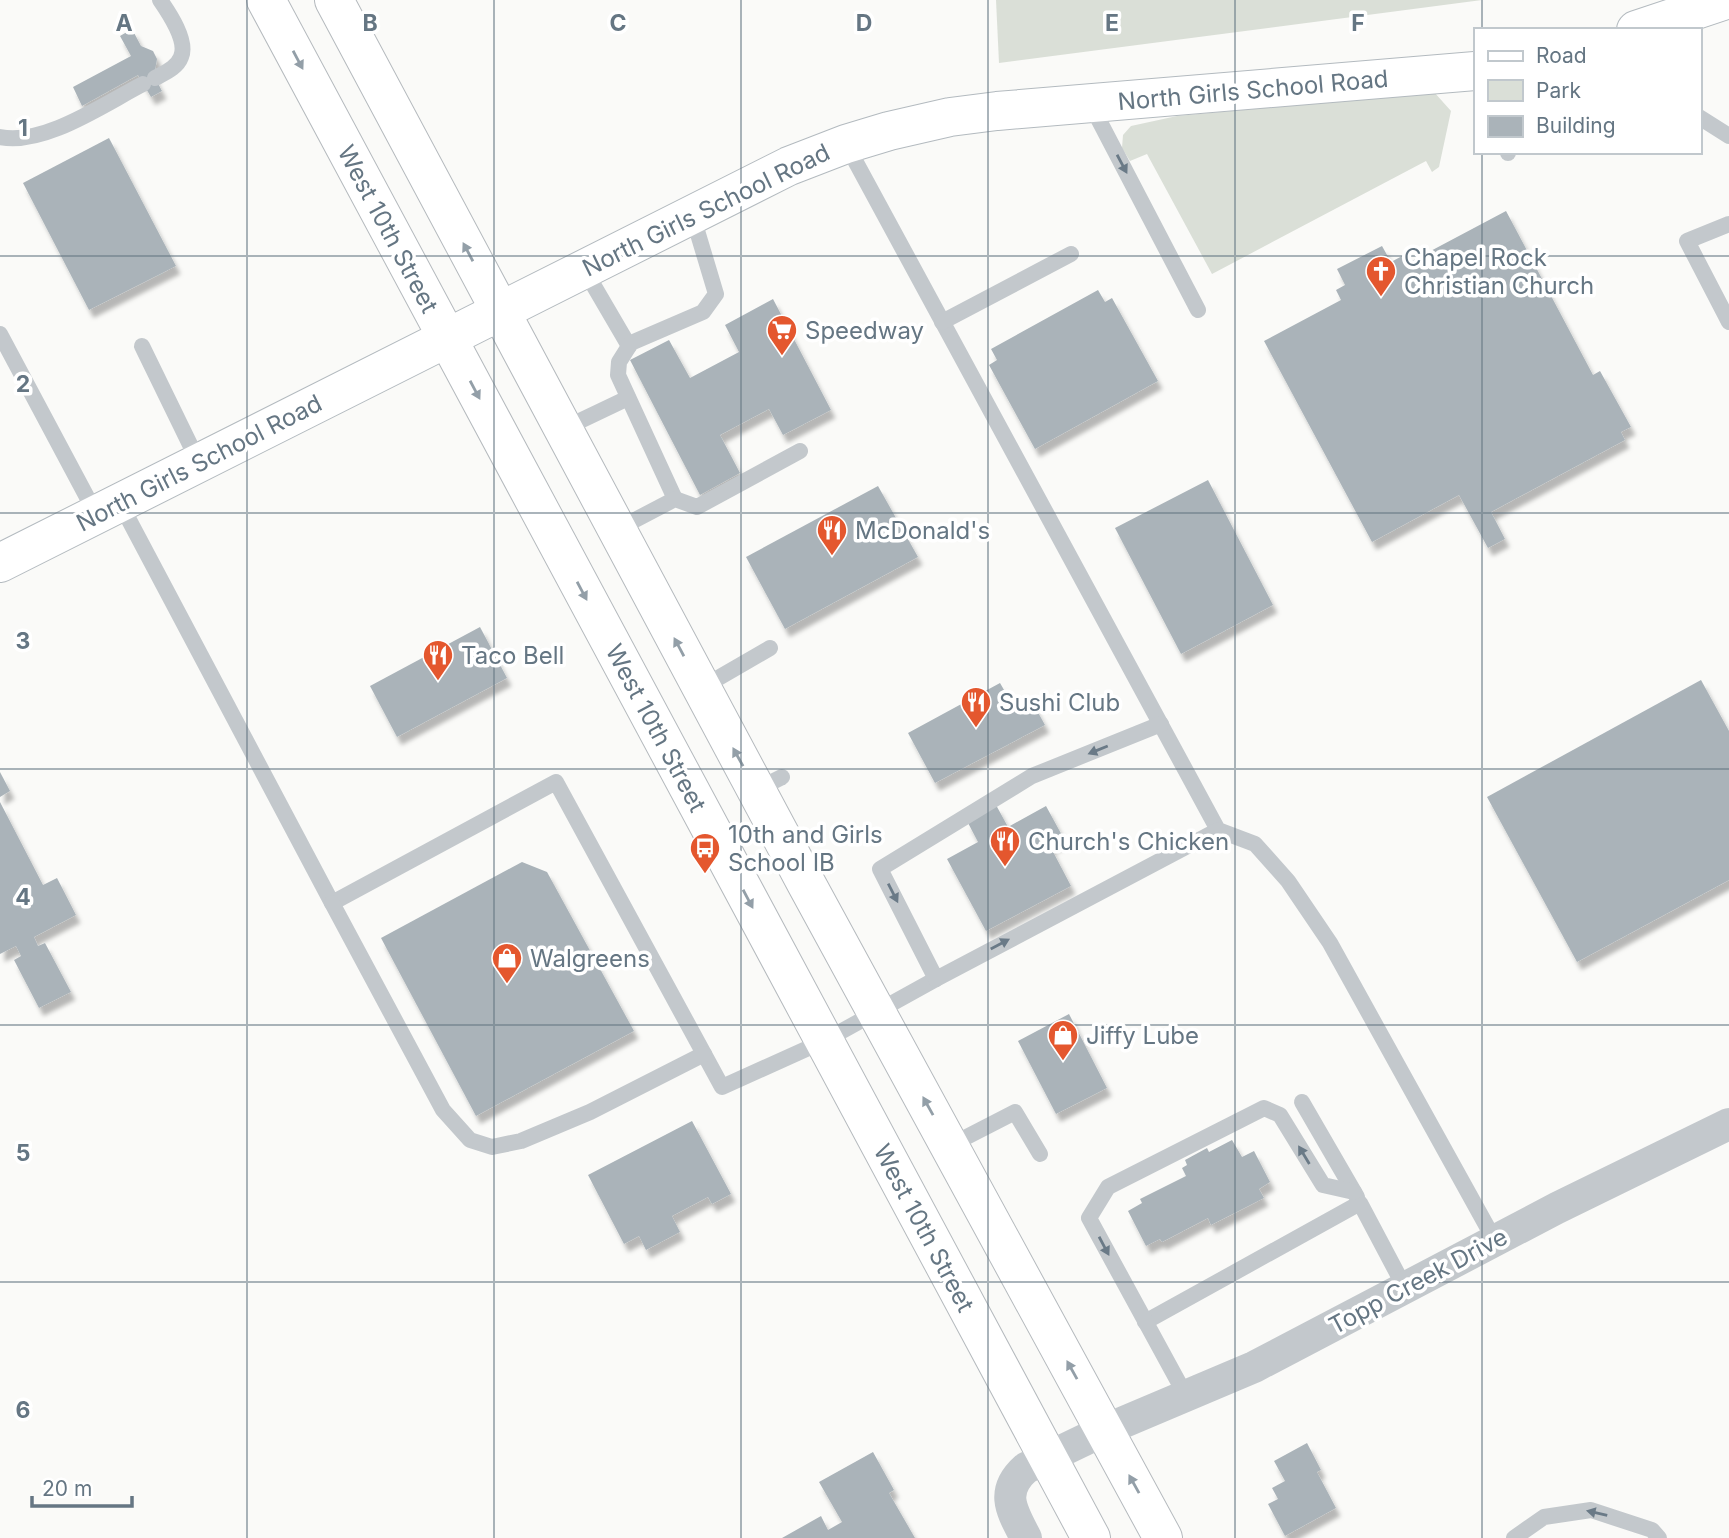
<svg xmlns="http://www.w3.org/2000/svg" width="1729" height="1538" font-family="Inter,sans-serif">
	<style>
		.green { fill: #dadfd7 }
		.building { fill: #aab3b9; filter: url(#shadow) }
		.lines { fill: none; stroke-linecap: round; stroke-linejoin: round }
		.secondary-casing { stroke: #b3babf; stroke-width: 40 }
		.primary-casing { stroke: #b5babe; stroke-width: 40 }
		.service { stroke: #c3c8cc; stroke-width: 16 }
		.minor { stroke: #c3c8cc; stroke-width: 32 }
		.secondary { stroke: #fff; stroke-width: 38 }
		.primary { stroke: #fff; stroke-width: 38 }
		.oneway { fill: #939fa8 }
		.oneway2 { fill: #6a7a87 }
		.grid { fill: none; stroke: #657683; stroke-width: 2; stroke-opacity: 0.55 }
		.labels { text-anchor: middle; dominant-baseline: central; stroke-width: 7; stroke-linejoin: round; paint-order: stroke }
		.street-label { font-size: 24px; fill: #657683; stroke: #fff }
		.poi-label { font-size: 24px; fill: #657683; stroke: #fff; text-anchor: start }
		.grid-label { font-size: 23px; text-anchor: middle; font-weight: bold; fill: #657683; stroke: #fff; stroke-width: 7; stroke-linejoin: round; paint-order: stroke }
	</style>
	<defs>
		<filter id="shadow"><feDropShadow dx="4.5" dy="8" stdDeviation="2" flood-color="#0004"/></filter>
	</defs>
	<rect width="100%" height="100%" fill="#fafaf8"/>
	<g class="green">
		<path d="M996 0H1482L999 63Z"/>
		<path d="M1434 92 1451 111 1439 167 1432 172 1426 161 1212 274 1147 154 1130 161 1122 148 1123 135 1131 126 1177 116Z"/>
	</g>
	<g class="building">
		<path d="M132 29 141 46 153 51 157 59 154 76 162 91 151 97 138 75 82 106 73 87 131 56 120 36Z"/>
		<path d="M109 138 176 266 89 310 23 183Z"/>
		<path d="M1506 211 1593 375 1600 371 1631 427 1621 432 1625 440 1491 512 1505 539 1488 548 1459 495 1372 542 1264 341 1341 300 1336 290 1345 285 1337 269 1382 246 1391 262 1404 255 1408 263Z"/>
		<path d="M1098 290 1105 302 1112 298 1158 381 1035 449 989 365 997 360 991 349Z"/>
		<path d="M773 299 831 410 783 435 769 409 720 435 740 473 700 495 630 360 669 340 690 378 739 352 725 325Z"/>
		<path d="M1208 480 1273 605 1181 654 1115 528Z"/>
		<path d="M878 486 918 557 785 629 746 557Z"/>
		<path d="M480 627 507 678 397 737 370 686Z"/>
		<path d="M1701 680 1729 731V880L1577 962 1487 797Z"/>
		<path d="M1000 683 1014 707 1030 698 1045 725 935 783 908 733Z"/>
		<path d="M0 772 10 791 0 797Z"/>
		<path d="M0 802 43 885 57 878 76 915 34 937 38 946 45 943 71 992 39 1008 14 960 21 956 16 946 0 954Z"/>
		<path d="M996 805 1008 827 1046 806 1064 839 1050 846 1071 886 986 931 947 859 978 842 967 821Z"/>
		<path d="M522 862 547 872 634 1031 476 1116 381 938Z"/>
		<path d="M1069 1014 1107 1088 1056 1114 1018 1041Z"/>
		<path d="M692 1121 731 1194 712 1204 708 1197 672 1216 680 1232 646 1250 639 1236 624 1244 588 1175Z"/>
		<path d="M1232 1140 1242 1157 1254 1151 1270 1182 1259 1189 1264 1198 1211 1225 1208 1218 1162 1242 1160 1239 1146 1246 1128 1211 1142 1203 1140 1199 1186 1176 1182 1168 1187 1165 1185 1160 1207 1148 1209 1152Z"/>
		<path d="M1307 1443 1321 1470 1317 1472 1336 1508 1285 1536 1268 1504 1278 1499 1272 1488 1285 1481 1274 1461Z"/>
		<path d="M873 1452 894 1490 889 1493 915 1538H782L821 1516 828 1530 842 1522 819 1482Z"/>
	</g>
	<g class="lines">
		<g class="secondary-casing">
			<g id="secondary">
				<path d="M1636 30 1726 0"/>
				<path d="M0 563 789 166 846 144 889 131 950 117 997 111 1475 71"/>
			</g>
		</g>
		<g class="primary-casing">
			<g id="primary">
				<path d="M266 0 1091 1538"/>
				<path d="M334 0 806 883 1163 1538"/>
			</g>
		</g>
		<g class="service">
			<path d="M155 78C164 73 177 68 181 57 188 41 169 13 160 0"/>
			<path d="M1091 105 1198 310"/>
			<path d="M1699 117 1729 136"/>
			<path d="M0 137C44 146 104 104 143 84"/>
			<path d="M846 144 1218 830 1255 844 1288 881 1330 943 1495 1241"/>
			<path d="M1508 152V153"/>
			<path d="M1729 224 1687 241 1729 322"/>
			<path d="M584 269 629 346"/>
			<path d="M942 322 1071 254"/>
			<path d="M0 334 96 514"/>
			<path d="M142 346 199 463"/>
			<path d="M563 429 628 398"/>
			<path d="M675 499 618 375 619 362 631 343 703 312 716 294 692 214"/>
			<path d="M120 503 332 903 556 782 722 1087 824 1041 936 979"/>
			<path d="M616 530 675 499 697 507 800 451"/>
			<path d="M701 688 770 648"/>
			<path d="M1161 724 1032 776 880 869 936 979 1218 830"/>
			<path d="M756 790 782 777"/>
			<path d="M332 903 443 1110 470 1140 492 1147 521 1141 590 1112 704 1054"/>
			<path d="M1302 1102 1357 1197"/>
			<path d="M949 1146 1015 1112 1040 1154"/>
			<path d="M1145 1322 1360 1203 1405 1288"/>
			<path d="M1186 1396 1089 1218 1108 1187 1264 1108 1280 1115 1323 1185 1354 1192"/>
			<path d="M1514 1538 1544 1517 1591 1510 1652 1530 1659 1538"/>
		</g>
		<path class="minor" d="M1026 1538C1012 1511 999 1492 1026 1468L1105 1430 1254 1367 1557 1208 1729 1124"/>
		<use href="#secondary" class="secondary"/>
		<use href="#primary" class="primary"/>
	</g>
	<defs><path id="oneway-solid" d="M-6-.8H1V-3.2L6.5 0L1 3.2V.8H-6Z" transform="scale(1.75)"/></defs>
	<g class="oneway">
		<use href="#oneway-solid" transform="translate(298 60) rotate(62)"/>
		<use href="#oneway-solid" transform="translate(468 252) rotate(-118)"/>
		<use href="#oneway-solid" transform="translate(475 390) rotate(62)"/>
		<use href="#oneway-solid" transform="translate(582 591) rotate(62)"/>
		<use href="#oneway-solid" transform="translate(679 647) rotate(-118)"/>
		<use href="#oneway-solid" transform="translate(738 757) rotate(-119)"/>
		<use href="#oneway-solid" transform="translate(748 899) rotate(62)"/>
		<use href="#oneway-solid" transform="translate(928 1106) rotate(-119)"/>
		<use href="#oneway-solid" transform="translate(1072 1370) rotate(-119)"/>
		<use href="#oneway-solid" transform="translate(1134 1484) rotate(-119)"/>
	</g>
	<g class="oneway2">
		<use href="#oneway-solid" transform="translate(1122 164) rotate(62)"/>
		<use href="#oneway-solid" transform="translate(1098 750) rotate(158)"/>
		<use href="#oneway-solid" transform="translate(893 893) rotate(63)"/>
		<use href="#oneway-solid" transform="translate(1000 944) rotate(-28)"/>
		<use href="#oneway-solid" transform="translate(1304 1155) rotate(-121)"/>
		<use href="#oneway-solid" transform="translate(1104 1246) rotate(62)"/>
		<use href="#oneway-solid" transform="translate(1597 1513) rotate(-167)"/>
	</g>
	<path class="grid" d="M247 0V1538M494 0V1538M741 0V1538M988 0V1538M1235 0V1538M1482 0V30M1482 152V1538M0 256H1729M0 513H1729M0 769H1729M0 1025H1729M0 1282H1729"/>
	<defs>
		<g id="church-pin" transform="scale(1.575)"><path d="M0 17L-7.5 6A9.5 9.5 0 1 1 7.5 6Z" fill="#e4572e" stroke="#fff"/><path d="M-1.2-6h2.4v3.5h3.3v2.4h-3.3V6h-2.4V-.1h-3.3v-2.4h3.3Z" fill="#fff"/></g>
		<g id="supermarket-pin" transform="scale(1.575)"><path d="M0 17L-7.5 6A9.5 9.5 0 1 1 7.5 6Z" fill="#e4572e" stroke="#fff"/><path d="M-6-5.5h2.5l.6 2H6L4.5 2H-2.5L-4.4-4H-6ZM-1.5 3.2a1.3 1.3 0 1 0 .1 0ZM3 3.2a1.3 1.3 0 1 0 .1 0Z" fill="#fff"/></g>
		<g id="restaurant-pin" transform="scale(1.575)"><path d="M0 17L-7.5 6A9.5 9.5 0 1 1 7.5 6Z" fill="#e4572e" stroke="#fff"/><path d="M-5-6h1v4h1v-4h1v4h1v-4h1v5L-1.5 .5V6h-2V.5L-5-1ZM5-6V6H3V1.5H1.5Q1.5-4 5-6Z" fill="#fff"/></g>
		<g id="bus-pin" transform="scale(1.575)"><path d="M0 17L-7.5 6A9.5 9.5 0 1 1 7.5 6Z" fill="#e4572e" stroke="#fff"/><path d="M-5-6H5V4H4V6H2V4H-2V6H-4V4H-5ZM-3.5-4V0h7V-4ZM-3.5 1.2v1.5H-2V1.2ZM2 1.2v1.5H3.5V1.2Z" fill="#fff"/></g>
		<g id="shop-pin" transform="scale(1.575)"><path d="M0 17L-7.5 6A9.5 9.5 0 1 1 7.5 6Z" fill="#e4572e" stroke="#fff"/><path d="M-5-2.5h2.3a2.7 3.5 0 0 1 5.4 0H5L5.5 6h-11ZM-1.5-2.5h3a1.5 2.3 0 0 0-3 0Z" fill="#fff"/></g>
	</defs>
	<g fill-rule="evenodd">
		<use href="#church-pin" x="1381" y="271"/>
		<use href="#supermarket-pin" x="782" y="330"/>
		<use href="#restaurant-pin" x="832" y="530"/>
		<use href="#restaurant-pin" x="438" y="655"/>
		<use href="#restaurant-pin" x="976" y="702"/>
		<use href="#restaurant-pin" x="1005" y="841"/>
		<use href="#bus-pin" x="705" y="848"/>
		<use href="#shop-pin" x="507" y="958"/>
		<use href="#shop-pin" x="1063" y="1035"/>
	</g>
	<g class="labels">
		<g class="street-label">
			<text transform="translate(1253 90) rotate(-5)">North Girls School Road</text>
			<text transform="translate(706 210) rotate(-26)">North Girls School Road</text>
			<text transform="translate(388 229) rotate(62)">West 10th Street</text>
			<text transform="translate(199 463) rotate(-27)">North Girls School Road</text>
			<text transform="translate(656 728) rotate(62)">West 10th Street</text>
			<text transform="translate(924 1228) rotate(62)">West 10th Street</text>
			<text transform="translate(1418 1281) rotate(-28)">Topp Creek Drive</text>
		</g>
		<g class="poi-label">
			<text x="1404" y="257">Chapel Rock<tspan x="1404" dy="28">Christian Church</tspan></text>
			<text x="805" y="330">Speedway</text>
			<text x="855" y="530">McDonald's</text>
			<text x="461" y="655">Taco Bell</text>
			<text x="999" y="702">Sushi Club</text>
			<text x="728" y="834">10th and Girls<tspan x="728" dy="28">School IB</tspan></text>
			<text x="1028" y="841">Church's Chicken</text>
			<text x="530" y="958">Walgreens</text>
			<text x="1086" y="1035">Jiffy Lube</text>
		</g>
	</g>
	<g class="grid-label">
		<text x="124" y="31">A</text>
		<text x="370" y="31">B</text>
		<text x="618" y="31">C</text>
		<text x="864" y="31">D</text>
		<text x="1112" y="31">E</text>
		<text x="1358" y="31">F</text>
		<text x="23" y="136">1</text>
		<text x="23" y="392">2</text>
		<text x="23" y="649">3</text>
		<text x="23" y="905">4</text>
		<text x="23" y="1161">5</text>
		<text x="23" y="1418">6</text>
	</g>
	<rect x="1474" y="28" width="228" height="126" fill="#ffffff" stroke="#c1c8cd" stroke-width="2"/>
	<rect x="1488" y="51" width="35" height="10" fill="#ffffff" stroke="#c1c8cd" stroke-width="2"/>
	<text x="1536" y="63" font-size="21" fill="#657683">Road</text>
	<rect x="1488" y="80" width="35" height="21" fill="#dadfd7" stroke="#c1c8cd" stroke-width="2"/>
	<text x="1536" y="98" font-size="21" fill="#657683">Park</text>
	<rect x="1488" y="116" width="35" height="21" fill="#aab3b9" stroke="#c1c8cd" stroke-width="2"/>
	<text x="1536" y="133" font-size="21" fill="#657683">Building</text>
	<path d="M32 1496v10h100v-10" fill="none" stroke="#657683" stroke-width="3.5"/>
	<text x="42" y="1496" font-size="21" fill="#657683" stroke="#ffffff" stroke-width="5" paint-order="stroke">20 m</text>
</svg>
